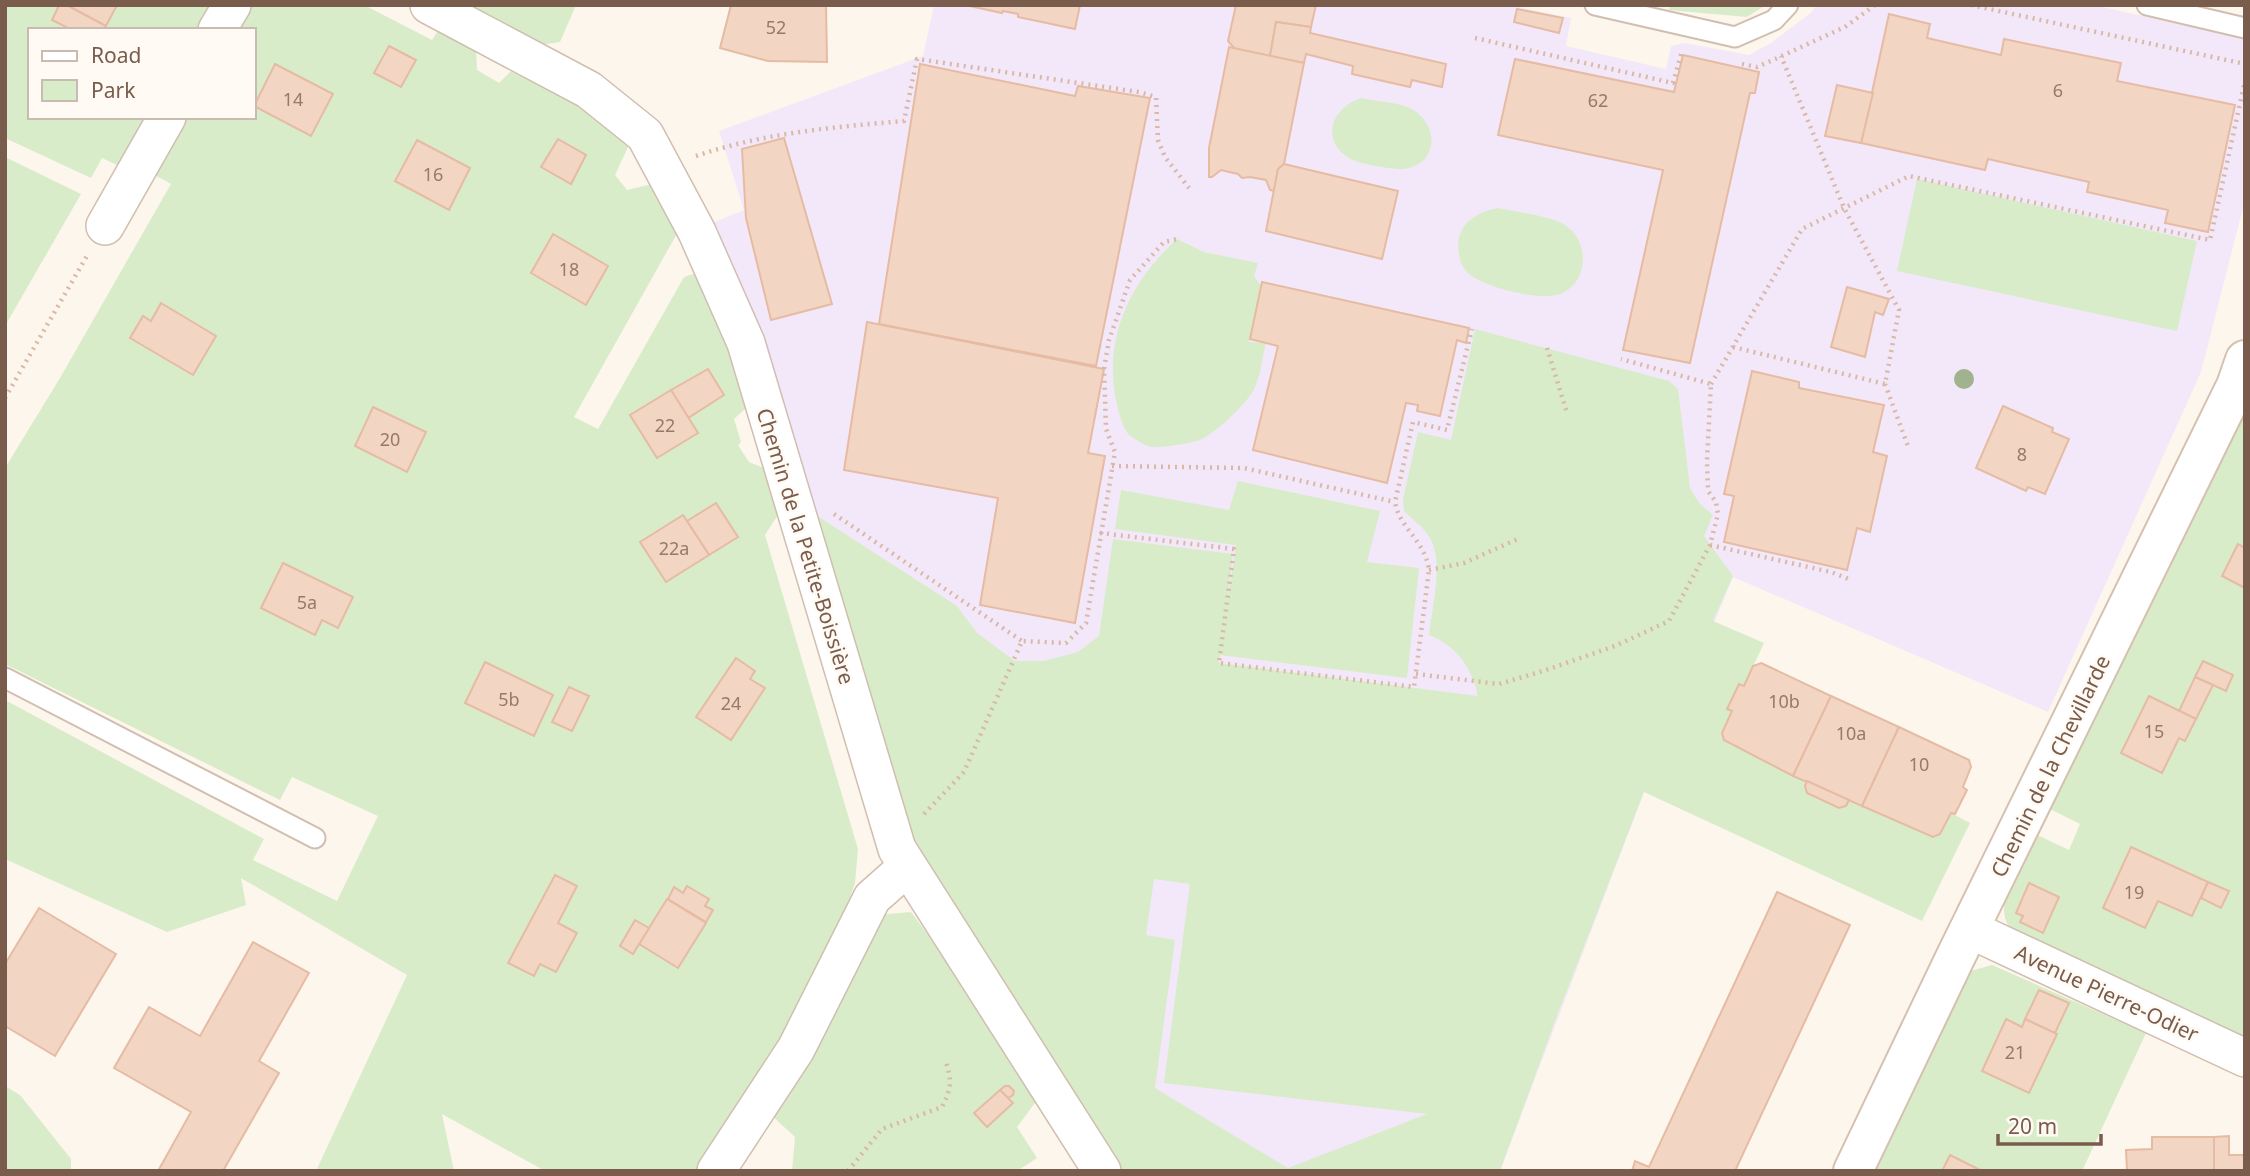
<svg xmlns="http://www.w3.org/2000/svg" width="2250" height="1176" font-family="'Noto Sans',sans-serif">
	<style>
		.education { fill: #f3e8fa }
		.green { fill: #d8ecc9; fill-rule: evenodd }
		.building { fill: #f3d5c3; stroke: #e6bba3; stroke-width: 2 }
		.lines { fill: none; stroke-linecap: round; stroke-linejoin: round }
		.lane-casing { stroke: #d1beb0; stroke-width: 23 }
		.street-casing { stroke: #d1beb0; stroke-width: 40 }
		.secondary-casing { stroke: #d6c0b0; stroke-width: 42 }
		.path { stroke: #d9b8a5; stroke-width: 4.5; stroke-dasharray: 2 5; stroke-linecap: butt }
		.lane { stroke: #fff; stroke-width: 19 }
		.street { stroke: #fff; stroke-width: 37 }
		.secondary { stroke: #fff; stroke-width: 38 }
		.tree { fill: #a0b28e }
		.labels { text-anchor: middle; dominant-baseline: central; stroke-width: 5; stroke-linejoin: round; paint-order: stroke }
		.number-label { font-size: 18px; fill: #987a6a }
		.street-label { font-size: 21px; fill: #7a5c4d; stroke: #fffaf3 }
	</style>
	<rect width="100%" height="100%" fill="#fdf6ec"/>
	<path class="education" d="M934 5H1508L1571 18 1566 46 1666 69 1671 46 1685 43 1749 55 1771 43 1812 12 1816 5H2094L2245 39V200L2201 372 2048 712 1733 577 1644 792 1500 1171H1116L906 829 710 224 744 210 719 131 923 56Z"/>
	<g class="green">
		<path d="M5 5H211L198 30H30V117H150L123 168 102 158 91 178 5 138Z"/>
		<path d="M248 5H364L432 40 439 29 476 48 477 70 499 83 511 71C554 92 599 110 628 147L615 175 627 190 652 184 679 230 574 417 598 429 684 277 699 272 724 333 747 407 734 419 741 442 738 445 749 462 766 469 778 515 765 535 858 849 855 883 847 906 773 1061 700 1171H545L442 1114 454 1171H316L407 975 241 878 246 905 167 932 5 859V700L264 839 253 860 337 901 378 816 292 777 280 800 5 664V468L60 378 171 184 151 173 183 117H254V30H234Z"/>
		<path d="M462 5H576L560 42 540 45Z"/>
		<path d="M1670 5H1766L1747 17 1669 10Z"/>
		<path d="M1362 98C1378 102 1402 102 1415 111 1442 130 1435 167 1402 169 1390 169 1358 164 1349 158 1319 139 1333 106 1362 98Z"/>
		<path d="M5 157 81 194 5 326Z"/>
		<path d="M1917 179 2197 241 2177 331 1897 271Z"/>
		<path d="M1498 208C1513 211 1554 217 1565 225 1594 244 1587 294 1549 296 1530 298 1481 286 1468 273 1463 269 1460 261 1459 254 1454 227 1473 213 1498 208Z"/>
		<path d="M1177 239 1204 252 1258 263 1254 276 1261 286 1249 342 1266 343C1262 357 1261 376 1254 389 1247 404 1215 433 1200 440 1193 443 1161 448 1153 447 1147 447 1134 439 1129 435 1122 427 1118 410 1116 400 1103 337 1131 281 1177 239Z"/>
		<path d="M1475 329 1669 381 1678 389 1690 488 1699 503 1713 515 1704 536 1733 576 1713 621 1764 643 1744 686 1739 684 1728 709 1732 711 1722 732 1724 740 1807 781 1846 806 1849 800 1933 837 1940 834 1951 813 1970 823 1922 921 1644 792 1557 1016 1500 1171H1116L940 895 910 829 811 512 957 606 977 633 1015 661H1044L1078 652 1099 636 1113 539 1233 554 1227 605 1236 545 1115 529 1121 490 1229 510 1238 481 1380 511 1367 562 1419 568 1407 678 1220 655 1219 663 1478 696C1472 668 1456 645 1429 635 1432 608 1445 557 1428 535 1422 526 1412 519 1404 511L1403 499 1418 432 1451 440ZM1154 879 1190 884 1164 1083 1427 1114 1288 1168 1155 1088 1175 940 1146 935Z"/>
		<path d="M2245 401V1042L2027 943C2022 938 2015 934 2010 928 1991 903 2022 858 2033 833L2069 850 2080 824 2046 807Z"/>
		<path d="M911 912 934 943 1038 1099 1017 1127 1037 1158 1017 1171H792L795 1137 770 1114 878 915Z"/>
		<path d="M1992 965 2146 1033 2083 1169 2089 1171H1875L1967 972Z"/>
		<path d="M5 1086 20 1095 71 1159V1171H5Z"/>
	</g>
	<g class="building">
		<path d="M59 5H67L106 26 104 30H72L52 20Z"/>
		<path d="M67 5H117L106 26Z"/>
		<path d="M731 5H826L827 62 768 61 720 48Z"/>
		<path d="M965 5H1080L1075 29 1018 17V14L1003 11 1002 13Z"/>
		<path d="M1236 5H1316L1311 27 1276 22 1270 56 1235 49 1228 41Z"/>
		<path d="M1517 9 1563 18 1559 33 1514 22Z"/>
		<path d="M1889 14 1930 24 1927 38 2001 55 2004 39 2121 63 2117 81 2235 105 2208 232 2165 223 2168 210 2087 192 2089 182 1988 159 1985 170 1861 143Z"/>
		<path d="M1276 22 1311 27 1310 33 1446 64 1442 87 1412 80 1410 87 1352 74 1353 66 1306 54 1304 63 1270 56Z"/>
		<path d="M389 46 416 60 401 87 374 73Z"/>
		<path d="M1229 47 1304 63 1284 164 1278 169 1274 191 1270 190 1266 180 1250 177 1242 178 1238 174 1221 170 1212 177H1209V148Z"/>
		<path d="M1683 55 1759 72 1755 93H1750L1690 363 1623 350 1663 170 1498 135 1515 59 1674 92Z"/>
		<path d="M275 64 333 94 311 136 254 106Z"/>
		<path d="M920 64 1075 96 1078 86 1150 98 1096 366 879 324Z"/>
		<path d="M1837 85 1873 93 1861 143 1825 136Z"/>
		<path d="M784 138 832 304 771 320 746 218 742 149Z"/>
		<path d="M558 139 586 155 571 184 541 167Z"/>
		<path d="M417 140 470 168 449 210 395 181Z"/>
		<path d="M1284 164 1398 191 1382 259 1266 231 1278 169Z"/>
		<path d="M553 234 608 266 586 305 531 273Z"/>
		<path d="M1262 282 1469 328 1466 343 1457 340 1440 416 1417 411 1418 405 1406 403 1387 483 1253 450 1278 346 1250 339Z"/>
		<path d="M1847 287 1889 299 1883 315 1875 312 1865 357 1831 347Z"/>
		<path d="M161 303 216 336 193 375 130 338 143 316 151 321Z"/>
		<path d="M867 322 1104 369 1088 453 1105 456 1075 623 980 605 998 498 844 470Z"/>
		<path d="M708 369 724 395 688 418 671 390Z"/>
		<path d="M1752 371 1799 382V388L1884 405 1873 452 1887 456 1870 532 1857 528 1847 570 1724 542 1734 496 1724 494Z"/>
		<path d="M671 390 698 433 657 458 630 415Z"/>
		<path d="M2003 406 2053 428 2052 432 2069 439 2045 494 2028 487 2026 491 1976 468Z"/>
		<path d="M373 407 426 432 407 472 355 446Z"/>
		<path d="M716 503 738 537 709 555 687 521Z"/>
		<path d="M683 515 709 555 666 582 640 542Z"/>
		<path d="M2238 544 2245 548V588L2222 576Z"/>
		<path d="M283 563 353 597 338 628 322 620 315 635 261 608Z"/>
		<path d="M736 658 755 671 750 679 765 688 731 740 696 717Z"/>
		<path d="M2203 661 2233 675 2226 691 2195 677Z"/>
		<path d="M485 662 553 695 534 736 465 703Z"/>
		<path d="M1761 663 1831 696 1793 776 1724 740 1722 733 1732 711 1727 709 1739 684 1744 686 1753 666Z"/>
		<path d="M2195 677 2213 685 2196 719 2179 711Z"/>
		<path d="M569 687 589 696 572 731 552 722Z"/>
		<path d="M1831 696 1899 727 1862 806 1793 776Z"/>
		<path d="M2149 696 2196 719 2185 741 2179 738 2162 773 2121 753Z"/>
		<path d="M1899 727 1969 760 1971 767 1963 787 1967 790 1955 814 1951 813 1940 834 1933 837 1862 806Z"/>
		<path d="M1807 781 1849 800 1846 806 1839 808 1807 793 1805 786Z"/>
		<path d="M2131 847 2208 882 2192 916 2158 901 2145 928 2103 908Z"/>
		<path d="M555 875 577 886 558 923 577 933 556 972 540 964 534 976 508 963Z"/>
		<path d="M2208 882 2229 891 2221 908 2201 898Z"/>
		<path d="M2029 883 2059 897 2043 933 2020 922 2023 916 2016 913Z"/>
		<path d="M687 886 709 899 705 906 713 910 706 922 668 899 674 887 683 893Z"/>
		<path d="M1777 892 1850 925 1735 1171H1632L1635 1161 1649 1167Z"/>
		<path d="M667 899 706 923 678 968 639 944Z"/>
		<path d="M39 908 116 954 55 1056 5 1026V964Z"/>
		<path d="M635 920 649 928 633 954 620 946Z"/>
		<path d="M253 942 309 973 259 1061 279 1073 223 1171H158L191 1112 114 1068 149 1007 200 1036Z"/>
		<path d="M2039 990 2069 1003 2055 1033 2025 1019Z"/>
		<path d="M2006 1019 2022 1027 2025 1019 2057 1034 2029 1093 1982 1071Z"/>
		<path d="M1005 1086H1009L1014 1091 1013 1095 1008 1098 1000 1090Z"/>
		<path d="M1000 1090 1013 1103 987 1127 974 1113Z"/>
		<path d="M2229 1136V1155H2245V1171H2214V1137Z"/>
		<path d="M2152 1137H2214V1171H2127L2126 1150 2152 1149Z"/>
		<path d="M1950 1155 1982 1171H1942Z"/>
	</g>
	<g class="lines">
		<g class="lane-casing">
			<g id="lane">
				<path d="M1595 5 1735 37 1774 20 1788 5"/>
				<path d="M2147 5 2245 28"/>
				<path d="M5 678 315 838"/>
			</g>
		</g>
		<g class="street-casing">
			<g id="street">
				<path d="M429 5 589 90 645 135 697 232 746 343 897 849 1102 1171"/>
				<path d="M217 30 232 5"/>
				<path d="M105 226 167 117"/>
				<path d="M1969 929 2245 1058"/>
				<path d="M716 1171 796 1049 872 898 907 867"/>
			</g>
		</g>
		<g class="secondary-casing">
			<path id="secondary" d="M1853 1171 1955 958 2236 386 2245 360"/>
		</g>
		<g class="path">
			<path d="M1971 5 2245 64"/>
			<path d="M1475 38 1673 83 1682 51"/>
			<path d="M1742 64 1757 67 1773 60 1845 27 1875 5"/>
			<path d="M696 156C764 133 833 127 904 121L917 59 1139 92 1156 97 1158 140 1165 157 1189 188"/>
			<path d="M1733 347 1885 384 1899 310 1844 208 1781 56"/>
			<path d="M1547 348 1567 413"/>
			<path d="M1711 384 1802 229 1909 176 2210 240 2245 81"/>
			<path d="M1885 384 1909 449"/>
			<path d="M5 398 88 254"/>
			<path d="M1112 466 1244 468 1395 502"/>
			<path d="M834 514 1022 641"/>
			<path d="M1100 533 1234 549 1219 663 1414 687 1429 570C1425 540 1399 528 1395 502L1413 422 1447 430 1472 329"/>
			<path d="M1710 545 1831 572 1851 580"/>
			<path d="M1429 570 1464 563 1520 538"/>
			<path d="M1416 674 1499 684 1543 671 1615 646 1669 621 1710 545 1718 514 1716 502 1708 491 1707 461 1711 384 1621 359"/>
			<path d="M924 814 964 772 1022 641 1066 643 1086 623 1115 452 1106 429 1104 369 1109 340 1130 280 1164 242 1177 239"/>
			<path d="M848 1171 882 1129 942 1107C952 1087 952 1081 945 1059"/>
		</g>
		<use href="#lane" class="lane"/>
		<use href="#street" class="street"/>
		<use href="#secondary" class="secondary"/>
	</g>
	<circle class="tree" cx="1964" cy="379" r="10"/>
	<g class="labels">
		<g class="number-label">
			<text x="776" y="27">52</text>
			<text x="2058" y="90">6</text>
			<text x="293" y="99">14</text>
			<text x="1598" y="100">62</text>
			<text x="433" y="174">16</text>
			<text x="569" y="269">18</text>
			<text x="665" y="425">22</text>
			<text x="390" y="439">20</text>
			<text x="2022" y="454">8</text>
			<text x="674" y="548">22a</text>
			<text x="307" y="602">5a</text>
			<text x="509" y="699">5b</text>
			<text x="1784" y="701">10b</text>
			<text x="731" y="703">24</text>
			<text x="2154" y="731">15</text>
			<text x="1851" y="733">10a</text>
			<text x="1919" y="764">10</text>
			<text x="2134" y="892">19</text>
			<text x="2015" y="1052">21</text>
		</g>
		<g class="street-label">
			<text transform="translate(806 546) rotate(73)">Chemin de la Petite-Boissière</text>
			<text transform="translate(2050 766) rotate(-64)">Chemin de la Chevillarde</text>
			<text transform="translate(2107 993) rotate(25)">Avenue Pierre-Odier</text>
		</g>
	</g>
	<rect width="2250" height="1176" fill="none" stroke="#7a5c4d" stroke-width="14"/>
	<rect x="28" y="28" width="228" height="91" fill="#fffaf3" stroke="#cabbb1" stroke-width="2"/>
	<rect x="42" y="51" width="35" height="10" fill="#ffffff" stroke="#cabbb1" stroke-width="2"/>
	<text x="91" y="63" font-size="21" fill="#7a5c4d">Road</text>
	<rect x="42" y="80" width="35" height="21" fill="#d8ecc9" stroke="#cabbb1" stroke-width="2"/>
	<text x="91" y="98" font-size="21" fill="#7a5c4d">Park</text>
	<path d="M1998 1134v10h103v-10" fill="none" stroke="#7a5c4d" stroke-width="3.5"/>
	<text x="2008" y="1134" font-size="21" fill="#7a5c4d" stroke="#fffaf3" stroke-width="5" paint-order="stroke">20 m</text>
</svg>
